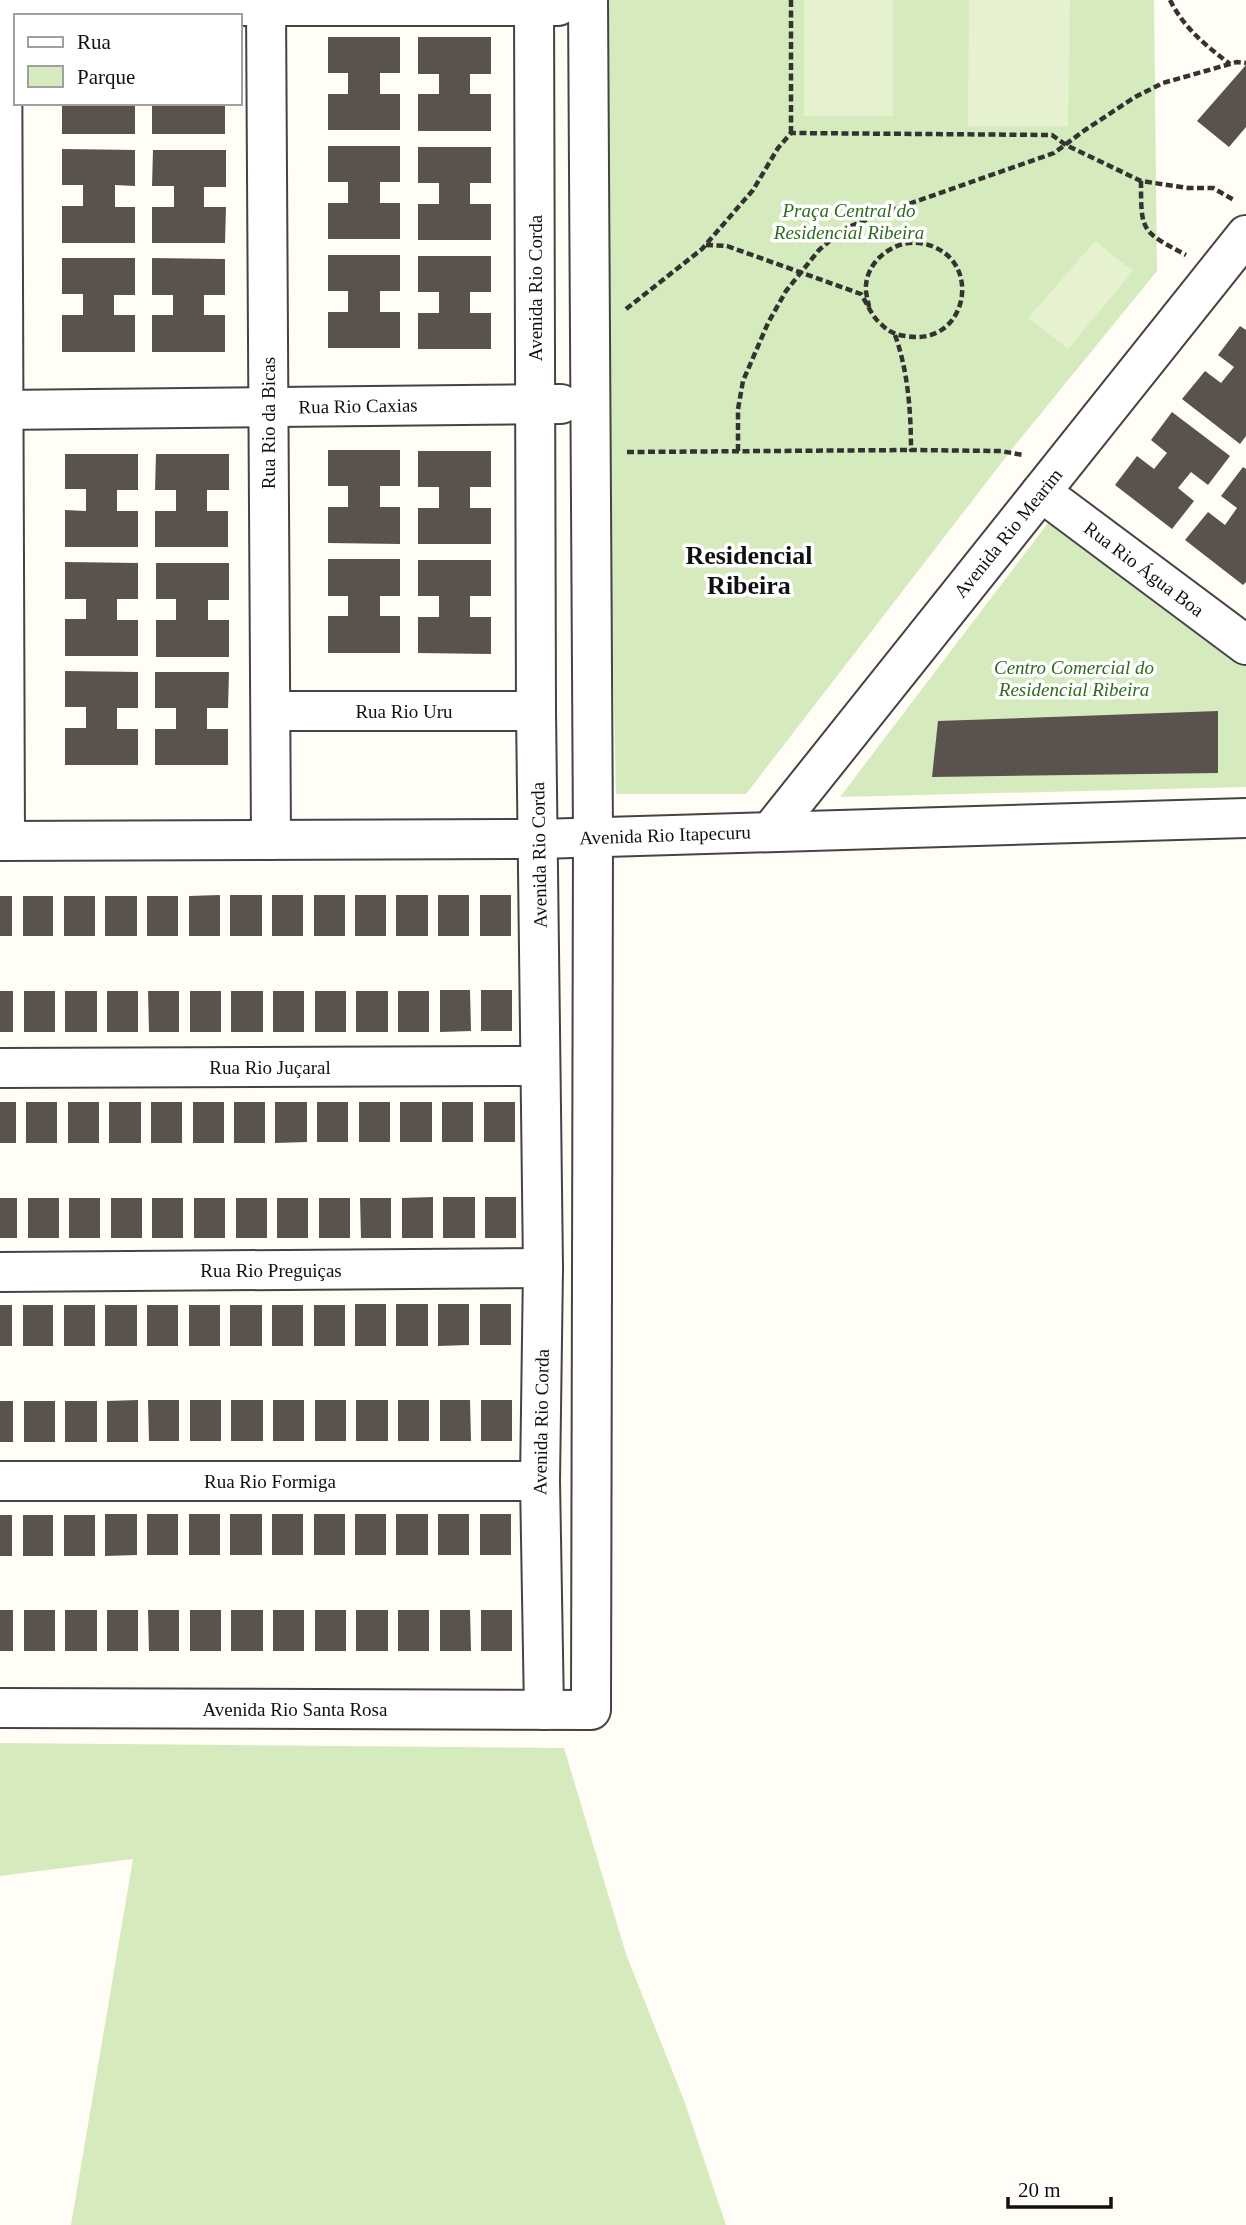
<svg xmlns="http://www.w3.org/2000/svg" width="1246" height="2225" font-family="Georgia,serif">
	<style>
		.green { fill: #d5ebbd }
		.pitch { fill: #e6f2cf }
		.building { fill: #5a524d }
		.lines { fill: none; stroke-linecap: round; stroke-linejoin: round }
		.minor-casing { stroke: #444; stroke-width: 42 }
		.path { stroke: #333; stroke-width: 4.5; stroke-dasharray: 7 3.5; stroke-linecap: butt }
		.minor { stroke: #fff; stroke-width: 38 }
		.labels { text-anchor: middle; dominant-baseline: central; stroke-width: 7; stroke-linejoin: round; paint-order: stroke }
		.park-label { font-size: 19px; font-style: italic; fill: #2f6b1f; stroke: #fff }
		.street-label { font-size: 19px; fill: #111; stroke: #fff }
		.district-label { font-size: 26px; font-weight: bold; fill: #111; stroke: #fff }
	</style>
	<rect width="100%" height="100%" fill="#fffdf5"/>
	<g class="green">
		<path d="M604 0H1154L1157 271 1016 444 746 794H616L608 441Z"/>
		<path d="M1051 519 1246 666V787L840 797Z"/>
		<path d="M0 1743 564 1748 626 1954 685 2103 726 2225H71L133 1859 0 1876Z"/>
	</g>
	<g class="pitch">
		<rect x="804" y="0" width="89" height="116"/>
		<path d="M969 0H1070L1068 126H968Z"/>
		<path d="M1095 241 1133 271 1068 349 1028 318Z"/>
	</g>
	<g class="building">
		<path d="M328 37H400V73H380V94H400V130H328V94H348V73H328Z"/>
		<path d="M418 37H491V74H470V94H491V131H418V94H439V74H418Z"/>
		<path d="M1246 65V127L1229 147 1197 121Z"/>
		<rect x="62" y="103" width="73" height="31"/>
		<rect x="152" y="103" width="73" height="31"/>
		<path d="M328 146H400V182H380V203H400V239H328V203H348V182H328Z"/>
		<path d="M418 147H491V183H470V204H491V240H418V204H439V183H418Z"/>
		<path d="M62 149 135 150V186L115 185V207H135V243H62V206H83V185H62Z"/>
		<path d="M153 150H226V187H204V207H226L225 243H152V207H174V186H152Z"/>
		<path d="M328 255H400V291H380V312H400V348H328V312H348V291H328Z"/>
		<path d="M418 256H491V292H470V313H491V349H418V313H439V292H418Z"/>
		<path d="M62 258H135V295H114V315H135V352H62V315H83V294H62Z"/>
		<path d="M152 258 225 259V295H204V315H225V352H152V315H173V295H152Z"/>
		<path d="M1240 326 1246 330V436L1240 444 1182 399 1205 371 1221 383 1234 367 1218 355Z"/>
		<path d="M1172 412 1230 456 1208 485 1191 472 1178 488 1194 501 1172 529 1115 485 1137 456 1154 469 1167 453 1151 440Z"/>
		<path d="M328 450H400V486H380V507H400V544L328 543V507H348V486H328Z"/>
		<path d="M418 451H491V487H470V508H491V544H418V508H439V487H418Z"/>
		<path d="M65 454H138V490H117V511H138V547H65V510L86 511V489H65Z"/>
		<path d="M156 454H229V490H207V511H228V547H155V511H176V490H155Z"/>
		<path d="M1243 467 1246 469V582L1243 585 1185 540 1208 512 1225 525 1237 508 1221 496Z"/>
		<path d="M328 559H400V596H380V616H400V653H328V616H348V596H328Z"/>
		<path d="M418 560H491V596H470V617H491V654L418 653V617H439V596H418Z"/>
		<path d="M65 562 138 563V599H117V620H138V656H65V619H86V599H65Z"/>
		<path d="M156 563H229V600H208V620H229V657H156V620H176V599H156Z"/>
		<path d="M65 671 138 672V708H117V729H138V765H65V728H86V707H65Z"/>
		<path d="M155 672H229L228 708H207V729H228V765H155V729H176V708H155Z"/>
		<path d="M1218 711V773L932 777 938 721Z"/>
		<path d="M220 895V936H189V896Z"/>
		<rect x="230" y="895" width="32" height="41"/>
		<rect x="272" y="895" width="31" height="41"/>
		<rect x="314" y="895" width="31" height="41"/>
		<rect x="355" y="895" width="31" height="41"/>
		<rect x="396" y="895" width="32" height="41"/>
		<rect x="438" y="895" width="31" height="41"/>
		<rect x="480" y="895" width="31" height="41"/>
		<rect x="0" y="896" width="12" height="40"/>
		<rect x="23" y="896" width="30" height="40"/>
		<rect x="64" y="896" width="31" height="40"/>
		<rect x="105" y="896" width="32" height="40"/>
		<rect x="147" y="896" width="31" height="40"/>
		<path d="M440 990H470L471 1031 440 1032Z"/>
		<rect x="481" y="990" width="31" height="41"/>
		<rect x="0" y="991" width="13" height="41"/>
		<rect x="24" y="991" width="31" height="41"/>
		<rect x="65" y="991" width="32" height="41"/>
		<rect x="107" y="991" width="31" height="41"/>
		<path d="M148 991H179V1032H149Z"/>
		<rect x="190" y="991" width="31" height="41"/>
		<rect x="231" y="991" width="32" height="41"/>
		<rect x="273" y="991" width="31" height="41"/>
		<rect x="315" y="991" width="31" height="41"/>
		<rect x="356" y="991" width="32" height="41"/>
		<rect x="398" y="991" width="31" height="41"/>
		<rect x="0" y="1102" width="16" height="41"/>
		<rect x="26" y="1102" width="31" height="41"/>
		<rect x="68" y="1102" width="31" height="41"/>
		<rect x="109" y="1102" width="32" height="41"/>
		<rect x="151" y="1102" width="31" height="41"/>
		<rect x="193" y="1102" width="31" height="41"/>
		<rect x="234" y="1102" width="31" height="41"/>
		<path d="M275 1102H307V1142L275 1143Z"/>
		<rect x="317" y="1102" width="31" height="40"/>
		<rect x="359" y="1102" width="31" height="40"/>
		<rect x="400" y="1102" width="32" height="40"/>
		<rect x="442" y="1102" width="31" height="40"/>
		<rect x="484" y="1102" width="31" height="40"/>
		<path d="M433 1197V1238H402V1198Z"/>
		<rect x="443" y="1197" width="32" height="41"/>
		<rect x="485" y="1197" width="31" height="41"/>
		<rect x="0" y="1198" width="17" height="40"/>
		<rect x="28" y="1198" width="31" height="40"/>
		<rect x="69" y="1198" width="31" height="40"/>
		<rect x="111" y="1198" width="31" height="40"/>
		<rect x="152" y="1198" width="31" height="40"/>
		<rect x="194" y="1198" width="31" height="40"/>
		<rect x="236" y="1198" width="31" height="40"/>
		<rect x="277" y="1198" width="31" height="40"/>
		<rect x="319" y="1198" width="31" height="40"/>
		<path d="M360 1198H391V1238H361Z"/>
		<rect x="355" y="1304" width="31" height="42"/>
		<rect x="396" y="1304" width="32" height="42"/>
		<path d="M438 1304H469V1345L438 1346Z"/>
		<rect x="480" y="1304" width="31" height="41"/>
		<rect x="0" y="1305" width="12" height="41"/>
		<rect x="23" y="1305" width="30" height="41"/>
		<rect x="64" y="1305" width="31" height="41"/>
		<rect x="105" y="1305" width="32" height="41"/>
		<rect x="147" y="1305" width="31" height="41"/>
		<rect x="189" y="1305" width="31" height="41"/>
		<rect x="230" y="1305" width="32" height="41"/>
		<rect x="272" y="1305" width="31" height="41"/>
		<rect x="314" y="1305" width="31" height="41"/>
		<path d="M138 1400V1442H107V1401Z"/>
		<path d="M148 1400H179V1441H149Z"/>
		<rect x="190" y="1400" width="31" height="41"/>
		<rect x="231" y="1400" width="32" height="41"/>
		<rect x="273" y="1400" width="31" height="41"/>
		<rect x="315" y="1400" width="31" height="41"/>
		<rect x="356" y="1400" width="32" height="41"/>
		<rect x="398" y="1400" width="31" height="41"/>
		<path d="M440 1400H470L471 1441H440Z"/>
		<rect x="481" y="1400" width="31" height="41"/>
		<rect x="0" y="1401" width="13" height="41"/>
		<rect x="24" y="1401" width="31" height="41"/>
		<rect x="65" y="1401" width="32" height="41"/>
		<path d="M105 1514H137V1555L105 1556Z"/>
		<rect x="147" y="1514" width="31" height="41"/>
		<rect x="189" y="1514" width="31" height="41"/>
		<rect x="230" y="1514" width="32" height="41"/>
		<rect x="272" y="1514" width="31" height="41"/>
		<rect x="314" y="1514" width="31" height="41"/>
		<rect x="355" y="1514" width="31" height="41"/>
		<rect x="396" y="1514" width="32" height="41"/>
		<rect x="438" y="1514" width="31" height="41"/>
		<rect x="480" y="1514" width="31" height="41"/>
		<rect x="0" y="1515" width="12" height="41"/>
		<rect x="23" y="1515" width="30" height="41"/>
		<rect x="64" y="1515" width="31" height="41"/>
		<rect x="0" y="1610" width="13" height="41"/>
		<rect x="24" y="1610" width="31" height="41"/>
		<rect x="65" y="1610" width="32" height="41"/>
		<rect x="107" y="1610" width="31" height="41"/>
		<path d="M148 1610H179V1651H149Z"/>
		<rect x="190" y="1610" width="31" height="41"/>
		<rect x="231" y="1610" width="32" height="41"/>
		<rect x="273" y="1610" width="31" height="41"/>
		<rect x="315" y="1610" width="31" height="41"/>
		<rect x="356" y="1610" width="32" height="41"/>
		<rect x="398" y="1610" width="31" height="41"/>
		<path d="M440 1610H470L471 1651H440Z"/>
		<rect x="481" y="1610" width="31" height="41"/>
	</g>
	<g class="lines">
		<g class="minor-casing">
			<g id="minor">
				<path d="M534 0 536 711 543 1268 540 1481 544 1710"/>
				<path d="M0 6H558"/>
				<path d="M2 6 5 841"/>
				<path d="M266 6 271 840"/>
				<path d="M0 410 561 404"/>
				<path d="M1041 492 1246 645"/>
				<path d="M271 711H536"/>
				<path d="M770 832 1246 235"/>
				<path d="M0 841 539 839 1246 818"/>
				<path d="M0 1068 540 1066"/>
				<path d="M0 1272 543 1268"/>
				<path d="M0 1481H540"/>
				<path d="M0 1708 591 1710 593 837 588 0"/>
			</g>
		</g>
		<g class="path">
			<path d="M791 0V133"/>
			<path d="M1170 0C1184 28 1205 45 1230 64"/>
			<path d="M1141 181C1141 232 1141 231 1186 255"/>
			<path d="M706 245 727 246 861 294C868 305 872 317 882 325 889 332 896 335 906 336 970 348 986 252 919 243 894 240 868 260 866 285 865 292 868 300 869 307"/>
			<path d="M626 309 702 249 753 190 778 148 791 133 1052 135 1066 145 1141 181 1188 188H1213L1234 200"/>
			<path d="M895 335C908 371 911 412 911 450L1001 451 1023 455"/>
			<path d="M738 451V409L743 381 768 323 786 291 819 250 844 229 880 214 1054 153 1085 130 1135 97 1163 83 1237 62 1246 63"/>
			<path d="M627 452 911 450"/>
		</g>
		<use href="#minor" class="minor"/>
	</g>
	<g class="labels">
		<g class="park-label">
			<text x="849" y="210">Praça Central do<tspan x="849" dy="22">Residencial Ribeira</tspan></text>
			<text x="1074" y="667">Centro Comercial do<tspan x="1074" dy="22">Residencial Ribeira</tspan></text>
		</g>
		<g class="street-label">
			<text transform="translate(535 288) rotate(-90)">Avenida Rio Corda</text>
			<text transform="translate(358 406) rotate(-1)">Rua Rio Caxias</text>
			<text transform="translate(268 423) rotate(-90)">Rua Rio da Bicas</text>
			<text transform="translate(1008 533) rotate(-51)">Avenida Rio Mearim</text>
			<text transform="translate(1144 569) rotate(37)">Rua Rio Água Boa</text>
			<text x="404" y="711">Rua Rio Uru</text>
			<text transform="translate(665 835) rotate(-2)">Avenida Rio Itapecuru</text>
			<text transform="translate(539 855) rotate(-91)">Avenida Rio Corda</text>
			<text x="270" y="1067">Rua Rio Juçaral</text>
			<text x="271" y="1270">Rua Rio Preguiças</text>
			<text transform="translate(541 1422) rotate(-89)">Avenida Rio Corda</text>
			<text x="270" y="1481">Rua Rio Formiga</text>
			<text x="295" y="1709">Avenida Rio Santa Rosa</text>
		</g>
		<g class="district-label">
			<text x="749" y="555">Residencial<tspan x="749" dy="30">Ribeira</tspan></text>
		</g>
	</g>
	<rect x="14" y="14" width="228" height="91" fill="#ffffff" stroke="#a0a0a0" stroke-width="2"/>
	<rect x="28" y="37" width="35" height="10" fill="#ffffff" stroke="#a0a0a0" stroke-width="2"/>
	<text x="77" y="49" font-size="21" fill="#111111">Rua</text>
	<rect x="28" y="66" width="35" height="21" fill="#d5ebbd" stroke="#a0a0a0" stroke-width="2"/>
	<text x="77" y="84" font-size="21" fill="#111111">Parque</text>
	<path d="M1008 2197v10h103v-10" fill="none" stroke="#111111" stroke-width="3.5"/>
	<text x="1018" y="2197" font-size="21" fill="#111111" stroke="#ffffff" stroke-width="5" paint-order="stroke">20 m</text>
</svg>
